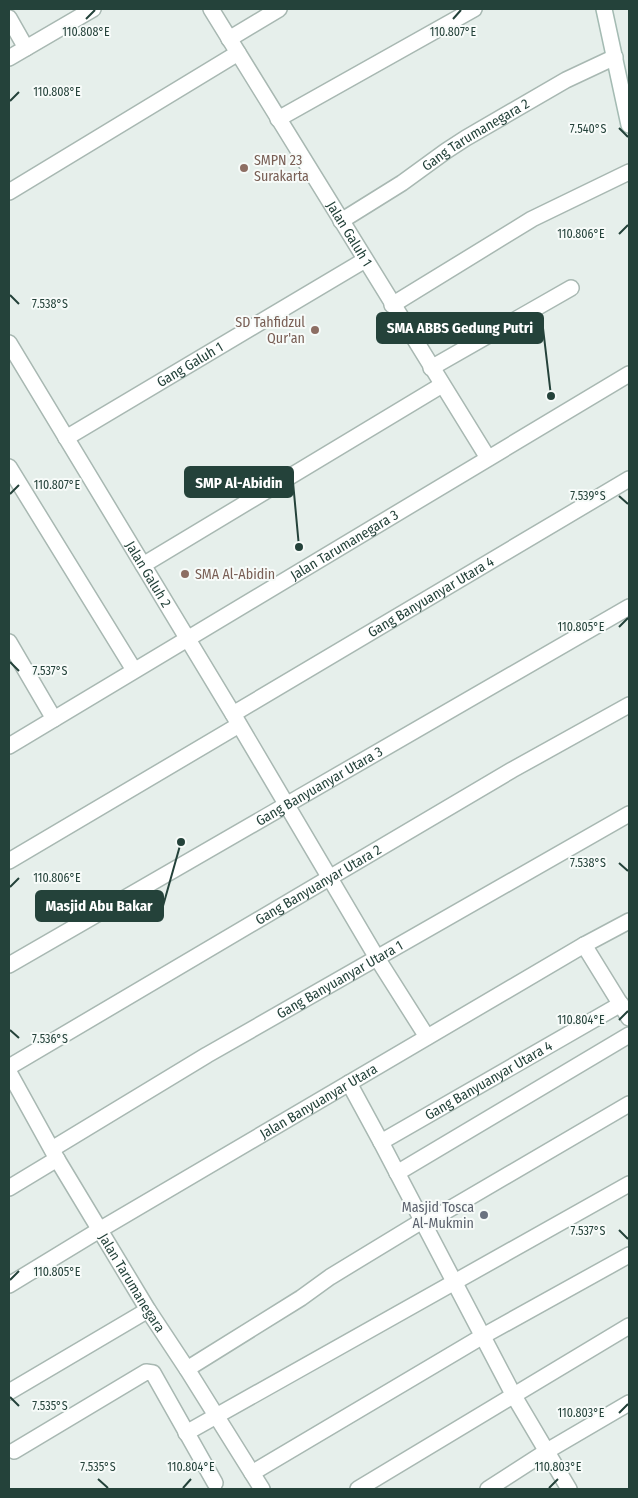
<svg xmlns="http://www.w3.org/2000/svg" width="638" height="1498" font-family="'Fira Sans Condensed',sans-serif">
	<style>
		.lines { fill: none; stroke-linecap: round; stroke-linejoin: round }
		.minor-casing { stroke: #a8b8b2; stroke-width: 18 }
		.secondary-casing { stroke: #a4bbb3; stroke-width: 18 }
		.minor { stroke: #fff; stroke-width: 15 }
		.secondary { stroke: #fff; stroke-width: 15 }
		.ticks { fill: none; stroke: #24423a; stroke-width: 2 }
		.education-dot { fill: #8d6e63; stroke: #f7fbf9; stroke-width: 2 }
		.worship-dot { fill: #6b7280; stroke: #f7fbf9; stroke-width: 2 }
		.labels { text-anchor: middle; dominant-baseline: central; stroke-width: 4; stroke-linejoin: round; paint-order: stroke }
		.street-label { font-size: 14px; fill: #24423a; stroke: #f7fbf9 }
		.education-label { font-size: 14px; fill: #785e54; stroke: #f7fbf9; text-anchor: start }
		.worship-label { font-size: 14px; fill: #5b616d; stroke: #f7fbf9; text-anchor: end }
		.ticks-label { font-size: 12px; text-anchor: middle; fill: #24423a; stroke: #f7fbf9; stroke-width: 4; stroke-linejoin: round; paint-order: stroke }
		.leader { fill: none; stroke: #24423a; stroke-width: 2 }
		.callout-dot { fill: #24423a; stroke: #f7fbf9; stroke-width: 2 }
		.callout { fill: #24423a; stroke: #24423a; stroke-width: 2 }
		.callout-label { font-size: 15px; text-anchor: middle; font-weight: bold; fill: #fff }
	</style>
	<rect width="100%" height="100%" fill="#e6efeb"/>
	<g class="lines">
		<g class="minor-casing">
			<g id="minor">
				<path id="s1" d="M211 9 488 458"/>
				<path d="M9 18 26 48"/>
				<path d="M229 39 279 9"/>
				<path d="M9 58 93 9"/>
				<path d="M278 119 474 9"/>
				<path d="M9 192 238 53"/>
				<path id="s2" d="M341 221 402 183 446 151 466 138 566 80 615 57"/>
				<path d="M392 305 532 219 629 172"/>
				<path id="s3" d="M9 343 233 714 377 958 427 1037"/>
				<path d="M431 368 571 288"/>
				<path id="s4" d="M66 438 365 260"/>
				<path d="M9 467 134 670"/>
				<path d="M143 565 442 385"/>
				<path d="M9 642 54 719"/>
				<path id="s5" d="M233 714 629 479"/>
				<path id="s6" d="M9 746 629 374"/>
				<path d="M9 861 239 725"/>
				<path d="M584 945 629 1018"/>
				<path id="s7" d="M9 965 629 607"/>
				<path id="s8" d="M9 1067 512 770 629 705"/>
				<path id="s9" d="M9 1072 57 1159 148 1310 187 1369 262 1489"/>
				<path d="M349 1083 381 1142 514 1396 569 1489"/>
				<path id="s10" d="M381 1142 621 1004"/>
				<path id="s11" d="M52 1149 207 1055 629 814"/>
				<path d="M397 1173 629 1035"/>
				<path d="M9 1188 57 1159"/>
				<path d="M424 1224 629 1104"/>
				<path id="s12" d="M9 1285 101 1229 584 945 629 921"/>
				<path d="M187 1369 301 1298 330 1277 422 1221"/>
				<path d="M9 1392 148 1310"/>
				<path d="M186 1433 629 1184"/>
				<path d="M14 1451 146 1372 153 1373 215 1483"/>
				<path d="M252 1473 483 1336 629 1255"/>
				<path d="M358 1489 629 1326"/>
				<path d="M488 1489 547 1451 629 1403"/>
			</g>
		</g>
		<g class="secondary-casing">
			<path id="secondary" d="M604 9 629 125"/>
		</g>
		<use href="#minor" class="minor"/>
		<use href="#secondary" class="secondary"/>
	</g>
	<path class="ticks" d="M86 19 95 10M453 19 461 10M10 101 19 92M619 128 628 137M619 234 628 225M10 295 19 304M10 494 19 485M619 496 628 504M619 627 628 618M10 662 19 671M619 863 628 871M10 887 19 878M619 1020 628 1011M10 1030 19 1038M619 1230 628 1239M10 1280 19 1271M10 1397 19 1406M619 1413 628 1404M98 1479 108 1488M183 1488 191 1479M549 1488 558 1479"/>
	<g class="education-dot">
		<circle cx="244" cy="168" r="5"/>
		<circle cx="315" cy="330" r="5"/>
		<circle cx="185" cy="574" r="5"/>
	</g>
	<circle class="worship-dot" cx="484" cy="1215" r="5"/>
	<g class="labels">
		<g class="street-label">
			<text stroke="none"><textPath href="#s2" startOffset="160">Gang Tarumanegara 2</textPath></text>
			<text stroke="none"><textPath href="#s1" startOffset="264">Jalan Galuh 1</textPath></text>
			<text stroke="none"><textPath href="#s4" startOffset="144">Gang Galuh 1</textPath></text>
			<text stroke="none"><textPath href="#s6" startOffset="391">Jalan Tarumanegara 3</textPath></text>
			<text stroke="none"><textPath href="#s3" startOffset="270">Jalan Galuh 2</textPath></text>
			<text stroke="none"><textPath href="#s5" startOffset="230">Gang Banyuanyar Utara 4</textPath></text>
			<text stroke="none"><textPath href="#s7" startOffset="358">Gang Banyuanyar Utara 3</textPath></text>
			<text stroke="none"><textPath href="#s8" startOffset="359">Gang Banyuanyar Utara 2</textPath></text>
			<text stroke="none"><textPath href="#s11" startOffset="334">Gang Banyuanyar Utara 1</textPath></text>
			<text stroke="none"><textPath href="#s10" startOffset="124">Gang Banyuanyar Utara 4</textPath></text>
			<text stroke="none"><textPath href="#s12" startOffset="360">Jalan Banyuanyar Utara</textPath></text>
			<text stroke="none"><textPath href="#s9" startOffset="244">Jalan Tarumanegara</textPath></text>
		</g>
		<g class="education-label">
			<text x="254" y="160">SMPN 23<tspan x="254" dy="16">Surakarta</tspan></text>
			<text x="305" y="322" text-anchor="end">SD Tahfidzul<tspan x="305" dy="16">Qur'an</tspan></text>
			<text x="195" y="574">SMA Al-Abidin</text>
		</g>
		<g class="worship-label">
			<text x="474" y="1207">Masjid Tosca<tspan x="474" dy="16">Al-Mukmin</tspan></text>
		</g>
	</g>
	<g class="ticks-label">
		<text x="86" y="36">110.808°E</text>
		<text x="453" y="36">110.807°E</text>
		<text x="57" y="96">110.808°E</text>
		<text x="588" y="133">7.540°S</text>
		<text x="581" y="238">110.806°E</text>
		<text x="50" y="308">7.538°S</text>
		<text x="57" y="489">110.807°E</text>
		<text x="588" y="500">7.539°S</text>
		<text x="581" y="631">110.805°E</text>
		<text x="50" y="675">7.537°S</text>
		<text x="588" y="867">7.538°S</text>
		<text x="57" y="882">110.806°E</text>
		<text x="581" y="1024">110.804°E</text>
		<text x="50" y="1043">7.536°S</text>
		<text x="588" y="1235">7.537°S</text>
		<text x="57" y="1276">110.805°E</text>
		<text x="50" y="1410">7.535°S</text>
		<text x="581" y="1417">110.803°E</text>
		<text x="191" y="1471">110.804°E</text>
		<text x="558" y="1471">110.803°E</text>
		<text x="98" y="1471">7.535°S</text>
	</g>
	<path class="leader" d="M551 396L543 328M299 547L293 482M181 842L163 906"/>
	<g class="callout-dot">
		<circle cx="551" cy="396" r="5"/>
		<circle cx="299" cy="547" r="5"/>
		<circle cx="181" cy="842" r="5"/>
	</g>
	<g class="callout">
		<rect x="377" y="313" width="166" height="30" rx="5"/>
		<rect x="185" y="467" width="108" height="30" rx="5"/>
		<rect x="36" y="891" width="127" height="30" rx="5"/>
	</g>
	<g class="callout-label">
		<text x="460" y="333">SMA ABBS Gedung Putri</text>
		<text x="239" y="488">SMP Al-Abidin</text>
		<text x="99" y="911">Masjid Abu Bakar</text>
	</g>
	<rect width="638" height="1498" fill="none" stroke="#24423a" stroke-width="20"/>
</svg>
